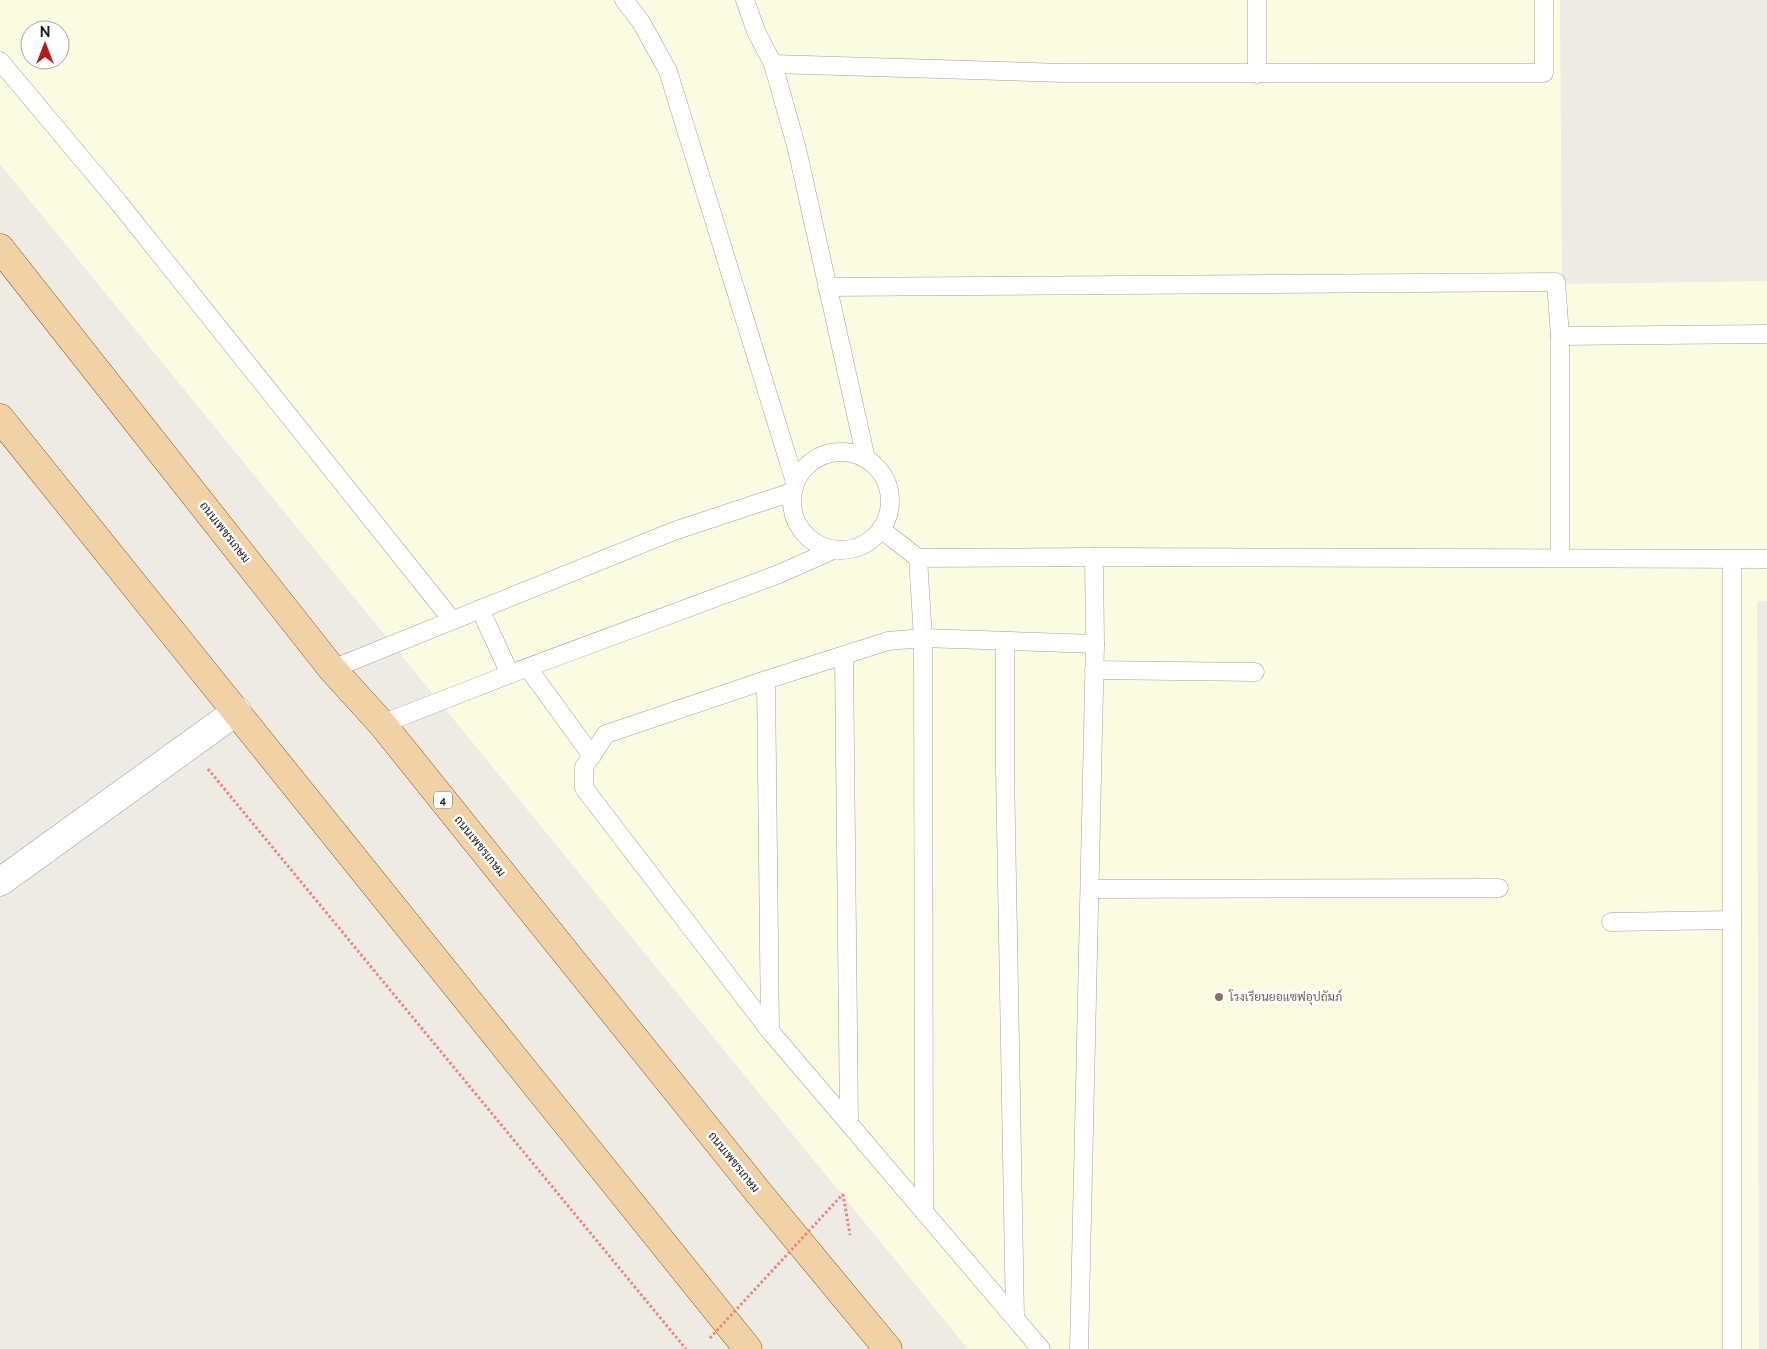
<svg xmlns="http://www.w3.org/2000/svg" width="1767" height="1349" font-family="Raleway,Sarabun,sans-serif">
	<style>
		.education { fill: #fbfbe1; fill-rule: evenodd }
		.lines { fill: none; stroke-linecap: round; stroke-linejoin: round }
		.service-casing { stroke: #9f9f9f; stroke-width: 19 }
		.minor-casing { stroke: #9f9f9f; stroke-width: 29 }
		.primary-casing { stroke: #876111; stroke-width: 29 }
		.path { stroke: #e9877a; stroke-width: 3; stroke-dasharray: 2.5 2.5; stroke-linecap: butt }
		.service { stroke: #fff; stroke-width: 18 }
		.minor { stroke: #fff; stroke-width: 28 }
		.primary { stroke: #f1d2a7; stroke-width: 28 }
		.path-bridge { stroke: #e9877a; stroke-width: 3; stroke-dasharray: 2.5 2.5; stroke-linecap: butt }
		.education-dot { fill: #8d6e63; stroke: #fff; stroke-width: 2 }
		.labels { text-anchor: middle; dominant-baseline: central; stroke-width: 5; stroke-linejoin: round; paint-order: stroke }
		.shield { fill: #fff; stroke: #626262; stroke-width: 1 }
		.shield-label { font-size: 11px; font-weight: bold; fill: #1e1e1e }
		.street-label { font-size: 12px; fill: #1e1e1e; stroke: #fff }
		.education-label { font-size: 12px; fill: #785e54; stroke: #fff; text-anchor: start }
	</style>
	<rect width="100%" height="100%" fill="#eeebe5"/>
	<path class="education" d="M0 0H1560L1562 284 1767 281V601H1757L1759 1349H968L0 164ZM30 30H60V60H30Z"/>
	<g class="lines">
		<g class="service-casing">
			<g id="service">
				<path d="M624 0 641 22 668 71 795 482"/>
				<path d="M745 0 756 31 773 64 797 149 866 459"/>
				<path d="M1257 0V74"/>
				<path d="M0 61 119 203 452 620"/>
				<path d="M773 64 1063 73H1544V0"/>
				<path d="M827 287 1556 282 1560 336 1767 334"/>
				<circle cx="841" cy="501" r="49"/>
				<path d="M882 530 918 558 1094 557 1767 559"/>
				<path d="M1094 557 1095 644"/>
				<path d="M918 558 923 638 924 1212"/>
				<path d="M1560 558V336"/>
				<path d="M480 609 510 674"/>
				<path d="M1005 641V771L1015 1318"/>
				<path d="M844 656 849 1123"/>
				<path d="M528 668 592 756"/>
				<path d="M332 669 674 531 792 492"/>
				<path d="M1094 670 1255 672"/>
				<path d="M766 680 770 1031"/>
				<path d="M382 724 510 674 779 574 833 550"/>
				<path d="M1090 889 1499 888"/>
				<path d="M1611 922 1732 920"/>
				<path d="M1041 1349 770 1031 584 788V767L606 734 766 680 888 641 923 638 1095 644 1079 1349"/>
				<path d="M1732 1349V560"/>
			</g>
		</g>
		<g class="minor-casing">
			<path id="minor" d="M0 882 237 711"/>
		</g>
		<g class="primary-casing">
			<g id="primary">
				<path d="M0 248 332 669 382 724 758 1192 888 1349"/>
				<path d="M0 418 748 1349"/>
			</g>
		</g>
		<g class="path">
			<path d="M208 769 686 1349"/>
			<path d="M843 1194 850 1235"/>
		</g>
		<use href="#service" class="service"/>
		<use href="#minor" class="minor"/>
		<use href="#primary" class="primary"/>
		<path class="path-bridge" d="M710 1338 843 1194"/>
	</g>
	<circle class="education-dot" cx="1219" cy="997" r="5"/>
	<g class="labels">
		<rect class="shield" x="434" y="791.5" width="18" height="17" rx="4"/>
		<g class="shield-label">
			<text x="443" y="800">4</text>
		</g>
		<g class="street-label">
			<text transform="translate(225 532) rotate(52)">ถนนเพชรเกษม</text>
			<text transform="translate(480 846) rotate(51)">ถนนเพชรเกษม</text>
			<text transform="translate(734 1162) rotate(51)">ถนนเพชรเกษม</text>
		</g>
		<g class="education-label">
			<text x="1229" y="997">โรงเรียนยอแซฟอุปถัมภ์</text>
		</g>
	</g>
	<g transform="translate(45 45)"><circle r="24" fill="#ffffff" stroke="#a5a5a5"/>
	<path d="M0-4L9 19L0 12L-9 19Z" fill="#b51917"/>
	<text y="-8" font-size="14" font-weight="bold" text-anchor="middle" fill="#1e1e1e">N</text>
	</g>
</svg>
